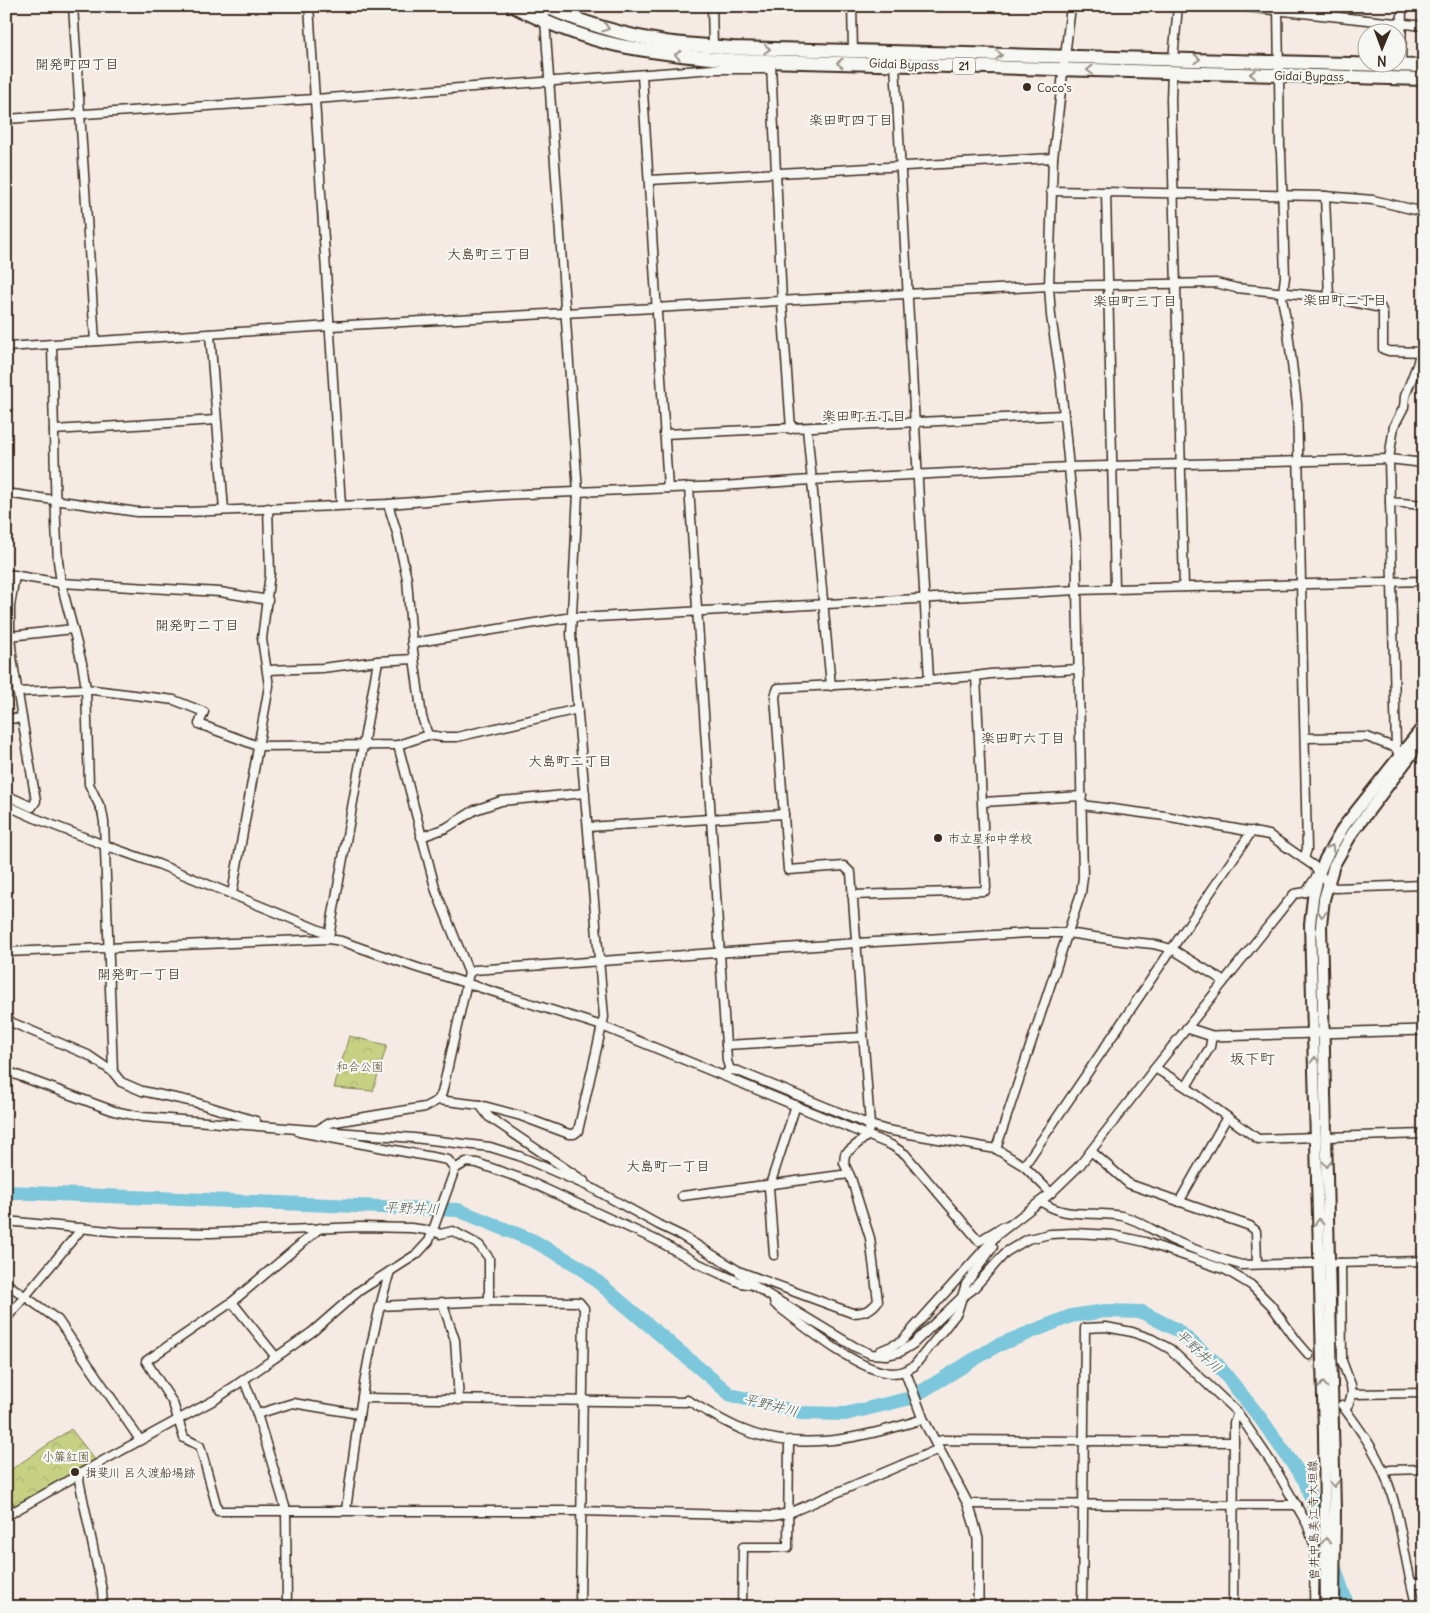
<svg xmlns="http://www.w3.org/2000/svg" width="1430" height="1613" font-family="Delius,'Klee One',sans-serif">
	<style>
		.forest { fill: url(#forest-crowns); stroke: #807e51 }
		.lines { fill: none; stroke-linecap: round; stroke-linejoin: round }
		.river { stroke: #7bc7db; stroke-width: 14 }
		.minor-tunnel { stroke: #d1c4bc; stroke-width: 8; stroke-dasharray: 8 4; stroke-linecap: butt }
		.minor-casing { stroke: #3b2a1e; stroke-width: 11 }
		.tertiary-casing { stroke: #3b2a1e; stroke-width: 12 }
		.secondary-casing { stroke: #3b2a1e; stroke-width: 14 }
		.trunk-casing { stroke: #3b2a1e; stroke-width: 16 }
		.minor { stroke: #f6f6f2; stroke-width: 8 }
		.tertiary { stroke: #f6f6f2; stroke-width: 9 }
		.secondary { stroke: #f6f6f2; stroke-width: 10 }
		.trunk { stroke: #f6f6f2; stroke-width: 12 }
		.oneway { stroke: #989088 }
		.poi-dot { fill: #3b2a1e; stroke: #f6f6f2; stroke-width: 2 }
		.labels { text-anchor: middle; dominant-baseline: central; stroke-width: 4.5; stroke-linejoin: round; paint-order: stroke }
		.shield { fill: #f6f6f2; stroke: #73675e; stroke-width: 1 }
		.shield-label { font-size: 11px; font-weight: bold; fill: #3b2a1e }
		.street-label { font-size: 12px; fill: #3b2a1e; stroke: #f6f6f2 }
		.poi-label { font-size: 12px; fill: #3b2a1e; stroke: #f6f6f2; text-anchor: start }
		.park-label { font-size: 12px; fill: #5e5438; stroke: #f6f6f2 }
		.neighbourhood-label { font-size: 14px; fill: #3b2a1e; stroke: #f6f6f2 }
		.water-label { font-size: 14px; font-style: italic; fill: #4e5957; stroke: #f6f6f2 }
		.quarter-label { font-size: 15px; fill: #3b2a1e; stroke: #f6f6f2 }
	</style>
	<defs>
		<pattern id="forest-crowns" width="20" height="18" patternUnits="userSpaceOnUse" patternTransform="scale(1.25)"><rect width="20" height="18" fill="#c6d184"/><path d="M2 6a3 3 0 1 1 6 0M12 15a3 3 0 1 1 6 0" fill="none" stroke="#abb472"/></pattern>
	</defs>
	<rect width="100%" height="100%" fill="#f6ebe4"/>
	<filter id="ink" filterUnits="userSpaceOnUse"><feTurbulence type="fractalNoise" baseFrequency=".02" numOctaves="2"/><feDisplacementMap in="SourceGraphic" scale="10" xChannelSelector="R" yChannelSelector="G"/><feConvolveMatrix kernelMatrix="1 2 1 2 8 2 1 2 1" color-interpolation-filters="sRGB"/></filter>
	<g filter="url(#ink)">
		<g class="forest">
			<path d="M349 1036 387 1045 373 1091 334 1088Z"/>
			<path d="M71 1429 96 1461 14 1510 6 1494V1473Z"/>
		</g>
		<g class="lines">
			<g class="river">
				<path d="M6 1192 458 1210 534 1241 580 1267 731 1395 801 1413 845 1414 911 1398 996 1346 1071 1316 1105 1311 1142 1312 1177 1330 1216 1363 1258 1415 1305 1481 1326 1542"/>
				<path d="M1333 1563 1348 1607"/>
			</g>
			<path class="minor-tunnel" d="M1309 1355 1322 1374"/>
			<g class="minor-casing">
				<g id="minor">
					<path d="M73 6 95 341"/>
					<path d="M309 6 341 505"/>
					<path d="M712 6 713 46"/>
					<path d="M852 6 853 51"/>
					<path d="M1235 6 1424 26"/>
					<path d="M1278 6 1280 147 1281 152 1285 277 1282 299 1287 324 1297 404 1307 849 1304 859"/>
					<path d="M1173 59 1178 6"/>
					<path d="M771 64 782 302 791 429"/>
					<path d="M895 64 929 680"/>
					<path d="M1401 65 1402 6"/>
					<path d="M1172 71 1171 100 1184 587"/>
					<path d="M642 75 668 488"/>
					<path d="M6 119 315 99 713 69H770"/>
					<path d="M649 180 1053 158"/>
					<path d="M1051 191 1325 196 1373 200 1424 212"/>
					<path d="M1106 192 1115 589"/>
					<path d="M1325 196 1329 297 1381 308 1383 314V349L1389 351 1424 352"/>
					<path d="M210 334 224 510"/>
					<path d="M52 344 56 524 58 561 61 583 82 663 86 689 89 784 102 811 104 822 113 1072"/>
					<path d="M6 347 331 326 1049 286 1216 283 1236 288 1329 297"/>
					<path d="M807 428 831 686"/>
					<path d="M54 430 216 420"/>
					<path d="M664 434 1064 415"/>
					<path d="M689 487 726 1045 727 1061 730 1070"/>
					<path d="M6 493 137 512H187L388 504 502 495 722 486 811 480 1069 467 1389 459 1424 463"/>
					<path d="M1390 502 1424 505"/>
					<path d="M388 504 397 533 407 579 412 643 422 717 428 735"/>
					<path d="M6 574 61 583 220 592 268 600"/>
					<path d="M10 636 73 629"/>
					<path d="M412 643 572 617H597L1077 590 1424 581"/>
					<path d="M268 670 322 668 378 661 414 659"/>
					<path d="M976 676 990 674 1079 669"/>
					<path d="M17 692 86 689 174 700 204 712 199 724 258 746 398 745 428 735 441 737H457L578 709"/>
					<path d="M6 718 22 719"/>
					<path d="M1305 738 1367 737 1396 748 1398 753"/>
					<path d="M398 745 436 891 469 973 442 1093 438 1100"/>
					<path d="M1396 748 1389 459 1394 426 1404 407 1405 396 1417 365 1420 353"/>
					<path d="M6 795 32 807 36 801 13 664 10 636V606L15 575"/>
					<path d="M983 802 1082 796"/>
					<path d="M6 805 35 818 104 845 158 864 329 934"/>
					<path d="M1082 805 1165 816 1269 835 1314 866 1319 874 1334 888 1424 885"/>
					<path d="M588 827 784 814"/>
					<path d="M421 837 446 828 475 810 501 801 585 793"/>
					<path d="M232 894 269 686 262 639 270 573 268 508"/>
					<path d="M329 937 378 661"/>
					<path d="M6 952 329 939 341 941 415 967 602 1026 891 1145 905 1154 979 1241 1002 1227 1008 1226"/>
					<path d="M469 973 474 970 857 943 1028 933H1067L1122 941 1153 944 1172 949 1224 981"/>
					<path d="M6 1020 88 1055 113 1072 121 1082 142 1091 194 1102 256 1121"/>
					<path d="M726 1045 863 1037"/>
					<path d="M1155 1068 1186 1087 1258 1139 1316 1137"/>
					<path d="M6 1071 114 1111 143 1117 414 1138 490 1147 519 1156 590 1187 659 1225 682 1236 737 1270 753 1285 772 1297 855 1347 871 1354 886 1355 900 1352 913 1344 961 1298 972 1290 1006 1252 1028 1239 1050 1234 1074 1233 1113 1235 1145 1242 1226 1270 1251 1285 1271 1305 1297 1341 1309 1355"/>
					<path d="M726 1073 730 1070 738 1071 870 1125 887 1130 996 1149 1024 1166 1051 1193"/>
					<path d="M1186 1087 1210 1047 1212 1036"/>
					<path d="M480 1105 521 1116 569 1134H574L578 1131 604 1017 571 634 578 492 544 6"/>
					<path d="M319 1129 329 1123 425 1107 438 1100 480 1105 489 1117 584 1181"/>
					<path d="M299 1132 448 1160 455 1169"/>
					<path d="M1326 1137 1424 1134"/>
					<path d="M996 1149 1081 893 1083 877 1076 541 1060 375 1051 316 1049 286 1053 158 1071 6"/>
					<path d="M1091 1151 1129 1184 1250 1226 1256 1231 1257 1264"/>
					<path d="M1024 1166 1252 831"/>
					<path d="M682 1196 849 1174"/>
					<path d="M1041 1201C1064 1220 1095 1210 1122 1216 1139 1220 1154 1231 1170 1239 1193 1249 1218 1259 1242 1265L1320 1263"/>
					<path d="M1179 1202 1227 1117"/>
					<path d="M6 1221 120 1232 211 1233 360 1227 411 1228 434 1231 440 1234 453 1231 479 1245 489 1258V1301"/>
					<path d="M320 1228 232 1302 146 1361 173 1403 184 1438 200 1446 218 1511H580L773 1516 789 1513 939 1449"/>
					<path d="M774 1255 769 1188 796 1105"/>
					<path d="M1336 1263 1424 1261"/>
					<path d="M1341 1263 1342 1361 1351 1385 1352 1394 1349 1403 1345 1409"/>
					<path d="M741 1272 852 1313C864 1313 872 1310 878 1301L870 1238 851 1178 844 1163 845 1154 867 1136 870 1125 851 873 844 866 788 870 775 696 778 688 929 680 976 676 986 888 985 891 852 895"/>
					<path d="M6 1283 58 1320 140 1440"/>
					<path d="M774 1301 775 1304C801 1324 860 1373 892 1373 901 1373 906 1371 914 1366L957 1313 966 1284 993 1247"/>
					<path d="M232 1302 276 1357"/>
					<path d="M442 1302 455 1340 459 1400"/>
					<path d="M379 1306 489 1301 579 1302 584 1308 580 1607"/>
					<path d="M6 1319 79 1232 81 1228"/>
					<path d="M880 1351 901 1342 997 1235 1051 1193 1080 1165 1155 1068 1294 894 1306 892 1316 877"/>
					<path d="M244 1380 257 1414 286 1510 287 1607"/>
					<path d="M1352 1394 1424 1393"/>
					<path d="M362 1398 685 1402 687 1400C705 1410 722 1421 741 1429 799 1454 866 1437 923 1419"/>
					<path d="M1342 1405C1358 1427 1374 1448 1384 1473 1402 1515 1404 1563 1417 1607"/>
					<path d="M257 1414 293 1403 359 1414"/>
					<path d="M935 1442 943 1440 1234 1442"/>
					<path d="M1384 1473 1390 1470 1424 1469"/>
					<path d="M78 1475 102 1590 103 1607"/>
					<path d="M6 1500 12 1513"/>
					<path d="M968 1504 1297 1505"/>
					<path d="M346 1510C357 1430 366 1348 390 1271"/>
					<path d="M6 1516 106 1459 216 1399 312 1332 359 1291 417 1254 429 1241 455 1169 466 1162 477 1163 528 1181 658 1241 699 1264 741 1283 753 1285"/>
					<path d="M1412 1583H1424"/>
					<path d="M742 1607 743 1547H788L789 1440"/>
					<path d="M1082 1607 1085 1328 1106 1327 1132 1332 1152 1339 1170 1349 1238 1413 1275 1468 1307 1524 1315 1547 1314 1607"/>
					<path d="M1233 1607 1234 1422 1238 1413"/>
				</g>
			</g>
			<g class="tertiary-casing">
				<g id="tertiary">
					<path d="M1187 1028 1212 1036 1424 1030"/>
					<path d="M907 1376 923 1419 968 1504 974 1523 978 1539V1607"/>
				</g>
			</g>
			<g class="secondary-casing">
				<g id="secondary">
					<path d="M1326 1607 1324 1433 1310 924 1313 898 1319 874 1325 859 1344 826 1424 725"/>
					<path d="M1334 1607 1335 1510 1321 925 1324 899 1334 865 1353 832 1424 738"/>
				</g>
			</g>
			<g class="trunk-casing">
				<g id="trunk">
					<path d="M513 6C546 23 581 37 617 45 655 53 694 57 732 60L1424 79"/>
					<path d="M544 6C582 23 623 35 665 42 687 45 711 46 733 48L1424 66"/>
				</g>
			</g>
			<use href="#minor" class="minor"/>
			<use href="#tertiary" class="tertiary"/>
			<use href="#secondary" class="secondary"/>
			<use href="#trunk" class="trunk"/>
		</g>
		<defs><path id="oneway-chevron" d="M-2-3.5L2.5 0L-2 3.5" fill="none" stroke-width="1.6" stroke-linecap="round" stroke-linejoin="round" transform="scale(1.25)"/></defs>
		<g class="oneway">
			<use href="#oneway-chevron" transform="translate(606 28) rotate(17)"/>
			<use href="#oneway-chevron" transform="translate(767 49) rotate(2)"/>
			<use href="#oneway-chevron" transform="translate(678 55) rotate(-173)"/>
			<use href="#oneway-chevron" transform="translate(999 55) rotate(2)"/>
			<use href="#oneway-chevron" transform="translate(1197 59) rotate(2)"/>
			<use href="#oneway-chevron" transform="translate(840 63) rotate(-179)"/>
			<use href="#oneway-chevron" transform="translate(1090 70) rotate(-179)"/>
			<use href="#oneway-chevron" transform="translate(1253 74) rotate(-178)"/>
			<use href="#oneway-chevron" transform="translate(1331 848) rotate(-60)"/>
			<use href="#oneway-chevron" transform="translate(1322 914) rotate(95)"/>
			<use href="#oneway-chevron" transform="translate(1315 1060) rotate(-91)"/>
			<use href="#oneway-chevron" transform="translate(1327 1164) rotate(89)"/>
			<use href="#oneway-chevron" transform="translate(1319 1222) rotate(-92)"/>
			<use href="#oneway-chevron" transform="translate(1323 1385) rotate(-91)"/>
			<use href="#oneway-chevron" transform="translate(1334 1484) rotate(89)"/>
			<use href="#oneway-chevron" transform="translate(1326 1541) rotate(-90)"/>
		</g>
	</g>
	<g class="poi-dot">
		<circle cx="1027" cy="87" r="5"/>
		<circle cx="938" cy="838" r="5"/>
		<circle cx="75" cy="1472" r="5"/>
	</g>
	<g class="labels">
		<rect class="shield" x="953" y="57.5" width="22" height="17" rx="4"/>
		<g class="shield-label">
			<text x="964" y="66">21</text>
		</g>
		<g class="street-label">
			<text transform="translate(904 64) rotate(2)">Gidai Bypass</text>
			<text transform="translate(1309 76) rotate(1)">Gidai Bypass</text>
			<text transform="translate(1313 1520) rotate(-91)">曽井中島美江寺大垣線</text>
		</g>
		<g class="poi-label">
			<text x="1037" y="87">Coco's</text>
			<text x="948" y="838">市立星和中学校</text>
			<text x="85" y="1472">揖斐川 呂久渡船場跡</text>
		</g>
		<g class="park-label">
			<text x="360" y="1066">和合公園</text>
			<text x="66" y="1456">小簾紅園</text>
		</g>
		<g class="neighbourhood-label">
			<text x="77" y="64">開発町四丁目</text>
			<text x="851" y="120">楽田町四丁目</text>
			<text x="489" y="254">大島町三丁目</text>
			<text x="1345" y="300">楽田町二丁目</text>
			<text x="1135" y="301">楽田町三丁目</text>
			<text x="864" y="416">楽田町五丁目</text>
			<text x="197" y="625">開発町二丁目</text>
			<text x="1023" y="738">楽田町六丁目</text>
			<text x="570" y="761">大島町二丁目</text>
			<text x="139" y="974">開発町一丁目</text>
			<text x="668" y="1166">大島町一丁目</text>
		</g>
		<g class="water-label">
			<text transform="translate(412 1208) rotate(2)">平野井川</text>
			<text transform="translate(1199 1351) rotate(43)">平野井川</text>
			<text transform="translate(771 1405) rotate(14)">平野井川</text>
		</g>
		<g class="quarter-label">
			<text x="1252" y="1058">坂下町</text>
		</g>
	</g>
	<rect width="1430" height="1613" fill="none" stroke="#f6f6f2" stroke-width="25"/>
	<rect x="12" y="12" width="1405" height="1588" fill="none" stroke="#3b2a1e" stroke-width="2" filter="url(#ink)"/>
	<g transform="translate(1382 48) rotate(181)"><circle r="24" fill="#f6f6f2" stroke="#aba49d"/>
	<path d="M0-4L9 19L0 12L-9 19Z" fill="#3b2a1e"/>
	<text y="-8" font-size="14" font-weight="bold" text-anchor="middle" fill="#3b2a1e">N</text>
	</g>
</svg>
